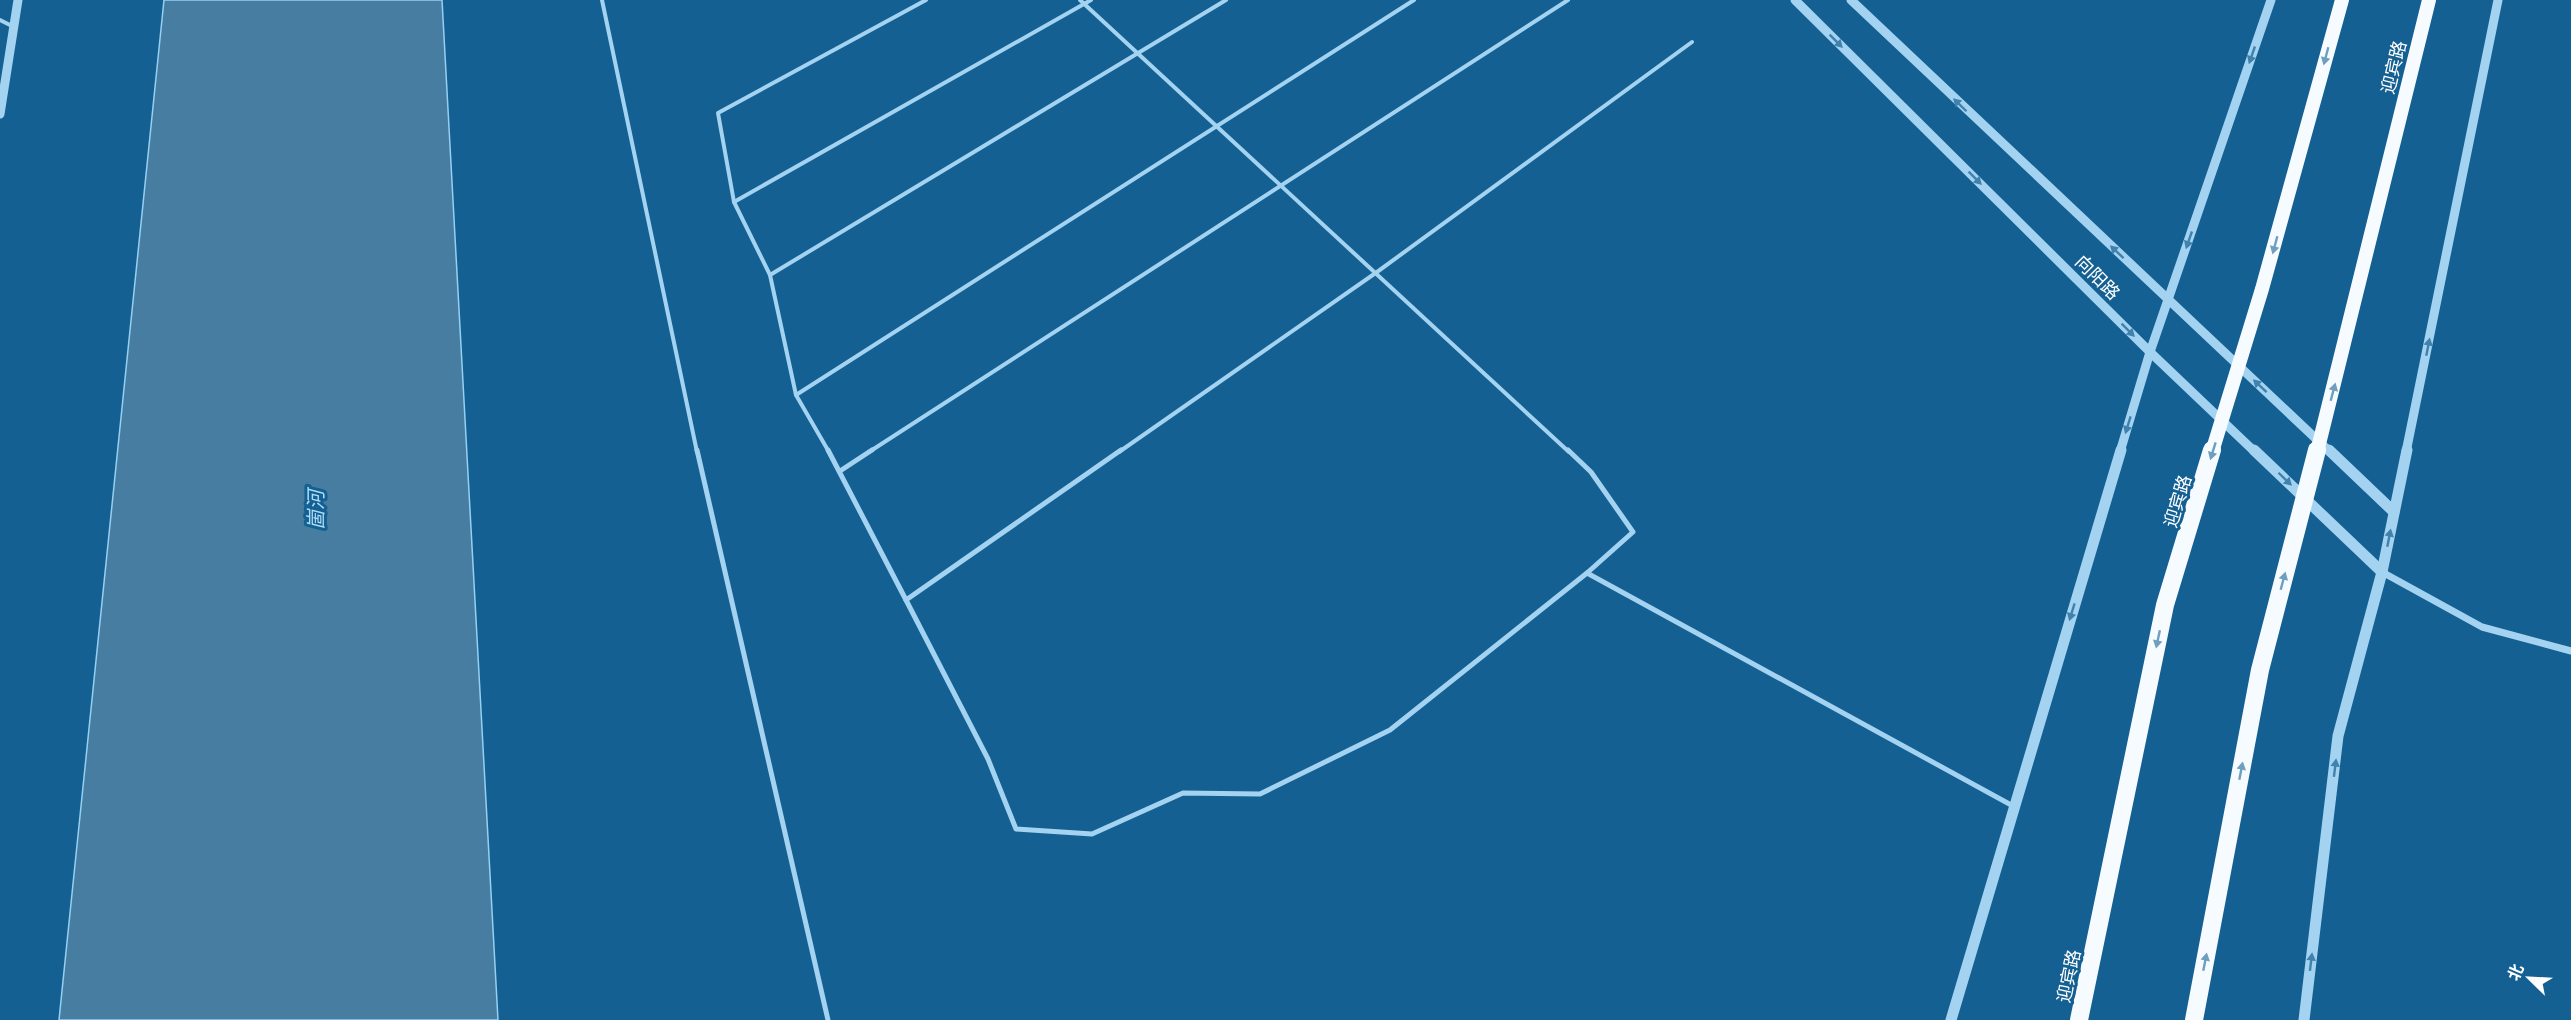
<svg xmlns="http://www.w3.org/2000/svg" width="2571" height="1020" font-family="Manrope,'Noto Sans SC',sans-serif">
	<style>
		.water { fill: #477da0; stroke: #95d0f4; stroke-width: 1.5 }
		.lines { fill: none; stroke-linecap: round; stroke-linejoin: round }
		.service-far1 { stroke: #a3d3f1; stroke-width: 4 }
		.service { stroke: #a3d3f1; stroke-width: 5 }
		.minor { stroke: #a3d3f1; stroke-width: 7 }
		.tertiary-far1 { stroke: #a3d3f1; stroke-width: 9 }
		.tertiary { stroke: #a3d3f1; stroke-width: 11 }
		.trunk-bridge-far1 { stroke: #f6fbff; stroke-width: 14 }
		.trunk-bridge { stroke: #f6fbff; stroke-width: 18 }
		.oneway { fill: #4082ae }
		.oneway2 { fill: #6f9ebe }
		.labels { text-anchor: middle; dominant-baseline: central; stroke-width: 6; stroke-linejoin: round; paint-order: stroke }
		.street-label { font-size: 18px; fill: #fff; stroke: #156092 }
		.water-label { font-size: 20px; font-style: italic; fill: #afdcf8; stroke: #156092 }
	</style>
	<rect width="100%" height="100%" fill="#156092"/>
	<path class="water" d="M164 0H442L498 1020H59Z"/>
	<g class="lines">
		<g class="service-far1">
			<path d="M602 0 697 452"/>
			<path d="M1080 0 1569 452"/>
			<path d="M0 20 14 27"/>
			<path d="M734 202 1091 0"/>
			<path d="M770 275 1226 0"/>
			<path d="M796 395 1414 0"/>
			<path d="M829 452 796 395 770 275 734 202 718 113 926 0"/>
			<path d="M869 452 1568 0"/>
			<path d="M1119 452 1377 272 1692 42"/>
		</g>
		<g class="service">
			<path d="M697 450 828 1020"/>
			<path d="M828 450 906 600 1121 450"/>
			<path d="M840 471 872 450"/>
			<path d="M1587 573 2013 806"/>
			<path d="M906 600 988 759 1016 829 1092 834 1183 793 1260 794 1390 730 1587 573 1633 532 1591 472 1568 450"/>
		</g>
		<path class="minor" d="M2382 572 2482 627 2571 651"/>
		<g class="tertiary-far1">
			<path d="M1795 0 2150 352 2255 452"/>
			<path d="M1851 0 2330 452"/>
			<path d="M0 114 18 0"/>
			<path d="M2120 452 2150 352 2271 0"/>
			<path d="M2406 452 2498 0"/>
		</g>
		<g class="tertiary">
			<path d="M2254 450 2382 572"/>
			<path d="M2329 450 2394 512"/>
			<path d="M1951 1020 2121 450"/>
			<path d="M2304 1020 2338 736 2382 572 2407 450"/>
		</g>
		<g class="trunk-bridge-far1">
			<path d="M2212 452 2262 289 2342 0"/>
			<path d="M2317 452 2429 0"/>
		</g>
		<g class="trunk-bridge">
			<path d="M2079 1020 2165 605 2212 450"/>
			<path d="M2194 1020 2260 670 2317 450"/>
		</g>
	</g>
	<defs><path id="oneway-solid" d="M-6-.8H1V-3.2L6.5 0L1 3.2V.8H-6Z" transform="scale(1.5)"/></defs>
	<g class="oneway">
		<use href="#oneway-solid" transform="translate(1836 41) rotate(45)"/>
		<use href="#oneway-solid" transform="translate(2252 55) rotate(109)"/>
		<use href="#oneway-solid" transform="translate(1960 105) rotate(-136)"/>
		<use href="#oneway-solid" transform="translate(1975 178) rotate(45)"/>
		<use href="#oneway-solid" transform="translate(2189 240) rotate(109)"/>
		<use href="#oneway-solid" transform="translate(2117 252) rotate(-137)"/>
		<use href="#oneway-solid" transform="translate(2128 330) rotate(45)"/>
		<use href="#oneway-solid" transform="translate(2428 347) rotate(-79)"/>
		<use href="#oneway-solid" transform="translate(2260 386) rotate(-137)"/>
		<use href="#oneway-solid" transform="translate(2128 425) rotate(107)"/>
		<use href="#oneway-solid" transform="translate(2285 479) rotate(44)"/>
		<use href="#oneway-solid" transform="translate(2389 538) rotate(-79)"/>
		<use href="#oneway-solid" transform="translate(2072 612) rotate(107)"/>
		<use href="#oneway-solid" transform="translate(2335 768) rotate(-83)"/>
		<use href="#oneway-solid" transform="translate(2311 962) rotate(-83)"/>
	</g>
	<g class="oneway2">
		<use href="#oneway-solid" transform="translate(2326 56) rotate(105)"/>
		<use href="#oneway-solid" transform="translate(2275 245) rotate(105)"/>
		<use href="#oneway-solid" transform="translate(2333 392) rotate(-75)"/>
		<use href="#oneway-solid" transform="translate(2213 451) rotate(107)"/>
		<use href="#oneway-solid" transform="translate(2283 581) rotate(-75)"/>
		<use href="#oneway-solid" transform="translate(2158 639) rotate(102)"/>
		<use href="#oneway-solid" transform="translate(2241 771) rotate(-79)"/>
		<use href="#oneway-solid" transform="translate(2205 962) rotate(-79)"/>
	</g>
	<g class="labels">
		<g class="street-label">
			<text transform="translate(2393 67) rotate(-76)">迎宾路</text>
			<text transform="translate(2098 277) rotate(45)">向阳路</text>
			<text transform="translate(2177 501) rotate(-73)">迎宾路</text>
			<text transform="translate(2068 976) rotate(-78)">迎宾路</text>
		</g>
		<g class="water-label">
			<text transform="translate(315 510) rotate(-90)">崮河</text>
		</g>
	</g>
	<g transform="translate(2529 978) rotate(294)" stroke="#156092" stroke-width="4.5" paint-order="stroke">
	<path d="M0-4.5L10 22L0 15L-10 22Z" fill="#ffffff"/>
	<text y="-9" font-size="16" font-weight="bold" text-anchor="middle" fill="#ffffff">北</text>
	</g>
</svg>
